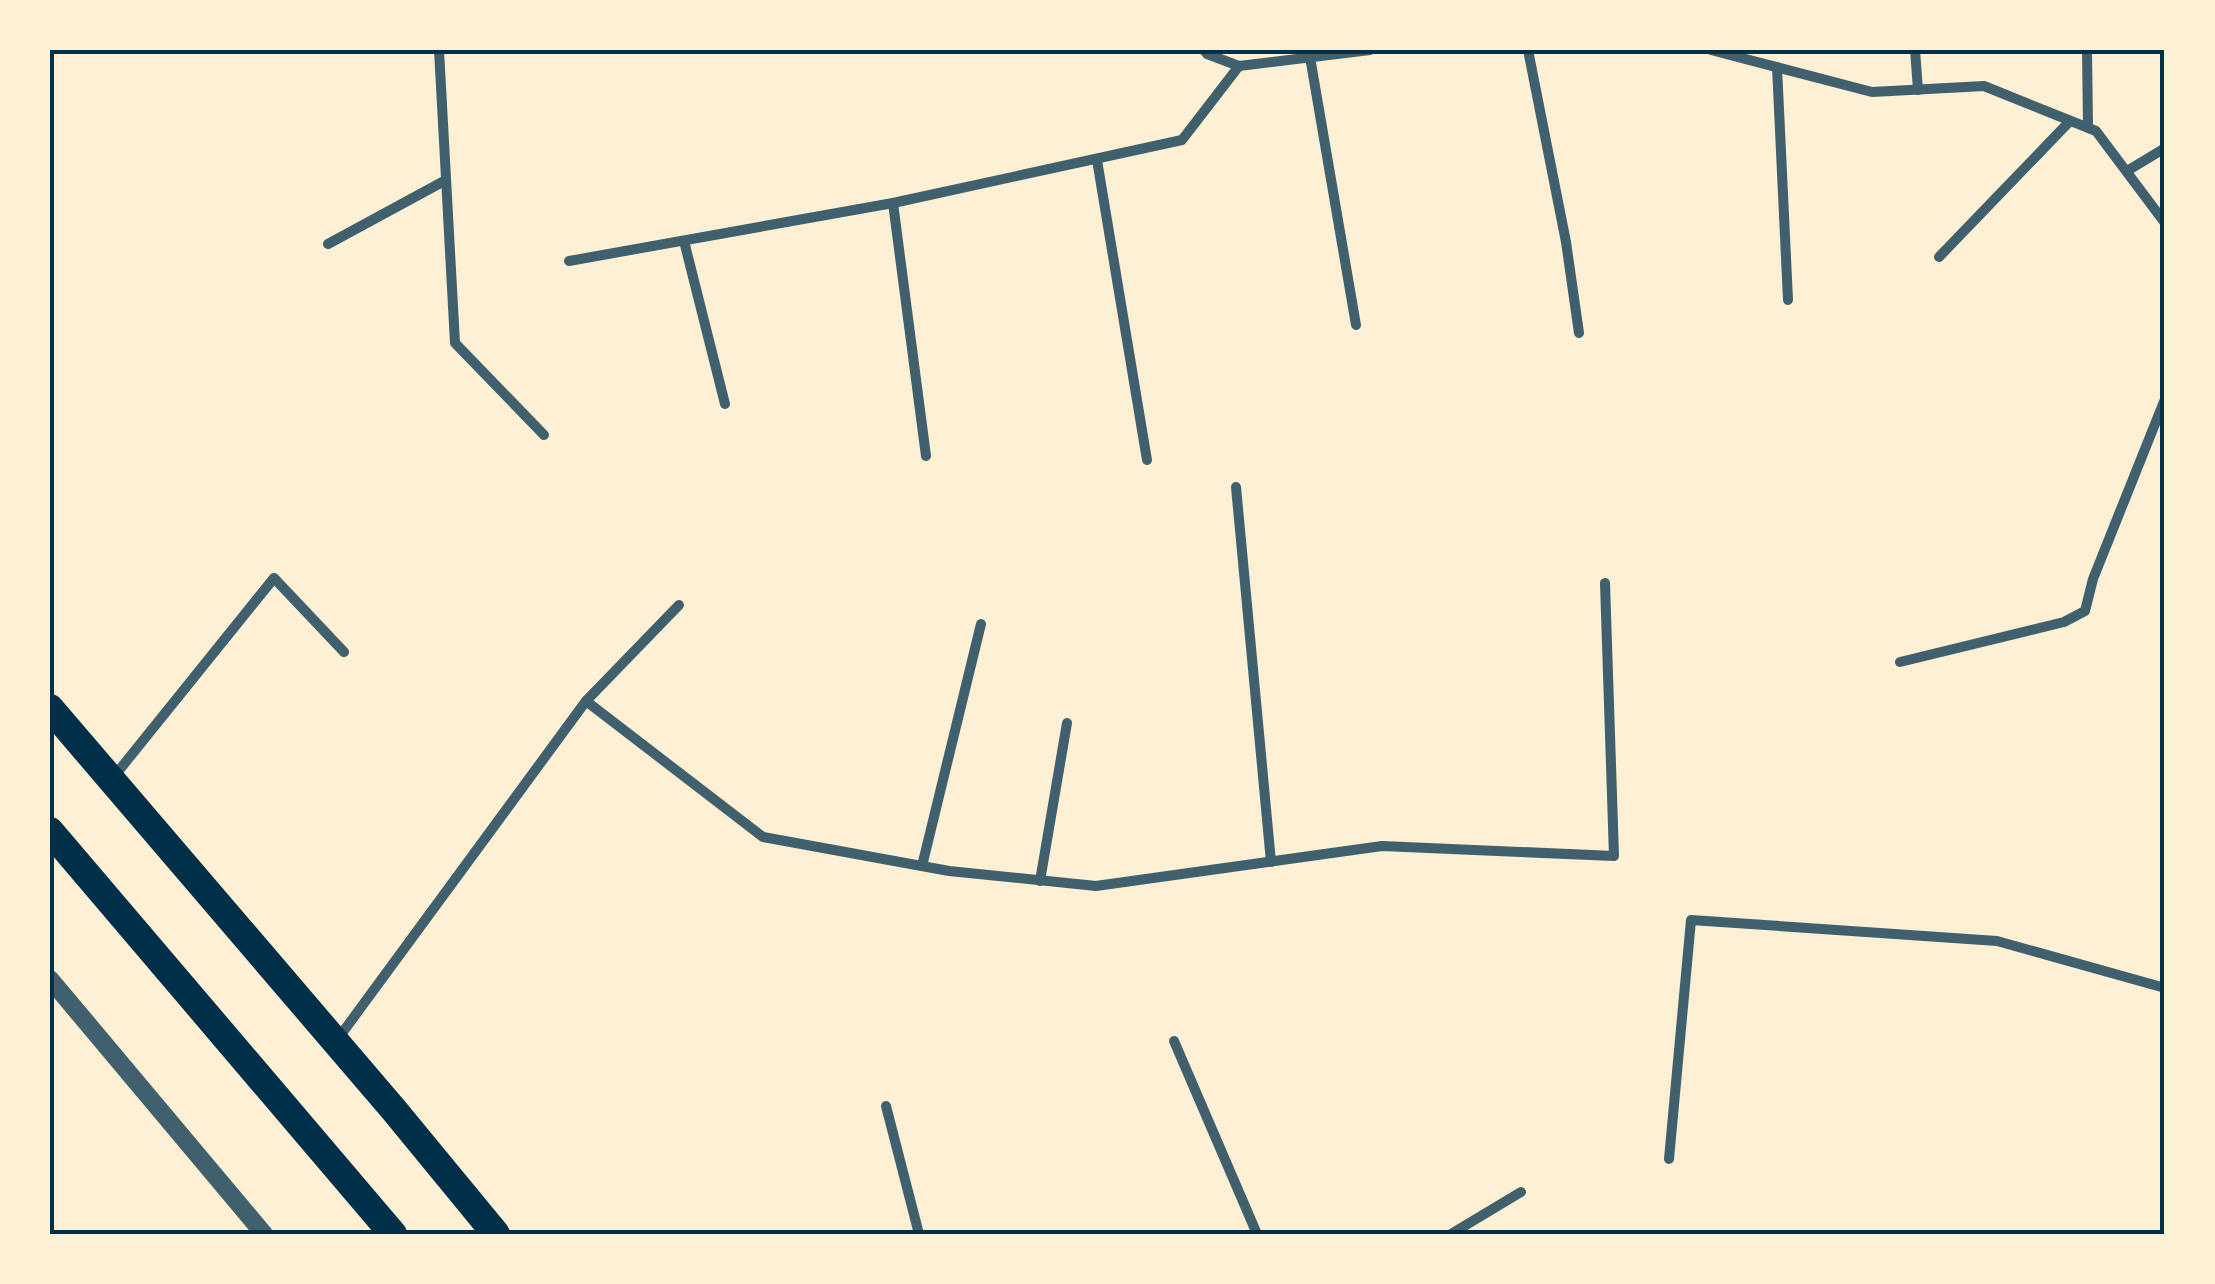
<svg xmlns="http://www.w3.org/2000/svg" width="2215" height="1284" font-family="Montserrat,sans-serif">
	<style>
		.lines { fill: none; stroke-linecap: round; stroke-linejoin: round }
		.minor { stroke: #3f606c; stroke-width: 10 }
		.tertiary { stroke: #3f606c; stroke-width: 18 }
		.trunk { stroke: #003049; stroke-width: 28 }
		.neatline { fill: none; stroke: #003049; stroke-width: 4 }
	</style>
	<rect width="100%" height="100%" fill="#fdf0d5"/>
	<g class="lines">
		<g class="minor">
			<path d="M439 50 455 343 544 435"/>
			<path d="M1204 50 1207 54 1239 66 1370 50"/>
			<path d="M1528 50 1566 242 1579 333"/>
			<path d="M1711 50 1872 92 1984 86 2096 131 2165 223"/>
			<path d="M1915 50 1918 90"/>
			<path d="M2087 50 2088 128"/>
			<path d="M1310 57 1356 325"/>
			<path d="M1777 67 1788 300"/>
			<path d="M1097 160 1147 460"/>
			<path d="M2127 171 2165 148"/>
			<path d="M893 203 926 456"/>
			<path d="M684 241 725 404"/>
			<path d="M328 244 446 180"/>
			<path d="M1939 257 2070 121"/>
			<path d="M569 261 893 203 1182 140 1239 66"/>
			<path d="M1236 487 1271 862"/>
			<path d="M1900 662 2064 622 2085 611 2093 579 2165 399"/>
			<path d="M586 701 763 837 949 871 1096 886 1382 846 1614 856 1605 583"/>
			<path d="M112 779 274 578 344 652"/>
			<path d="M922 866 981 624"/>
			<path d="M1040 881 1067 723"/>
			<path d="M337 1040 586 701 679 605"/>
			<path d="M1174 1041 1257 1234"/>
			<path d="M886 1106 919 1234"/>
			<path d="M1669 1159 1691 920 1997 941 2165 988"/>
			<path d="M1451 1234 1521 1192"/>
		</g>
		<path class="tertiary" d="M50 979 264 1234"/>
		<g class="trunk">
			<path d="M50 708 394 1110 496 1234"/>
			<path d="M50 831 393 1234"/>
		</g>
	</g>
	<rect width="2215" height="1284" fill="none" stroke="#fdf0d5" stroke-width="105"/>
	<rect x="52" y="52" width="2110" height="1180" class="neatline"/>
</svg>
